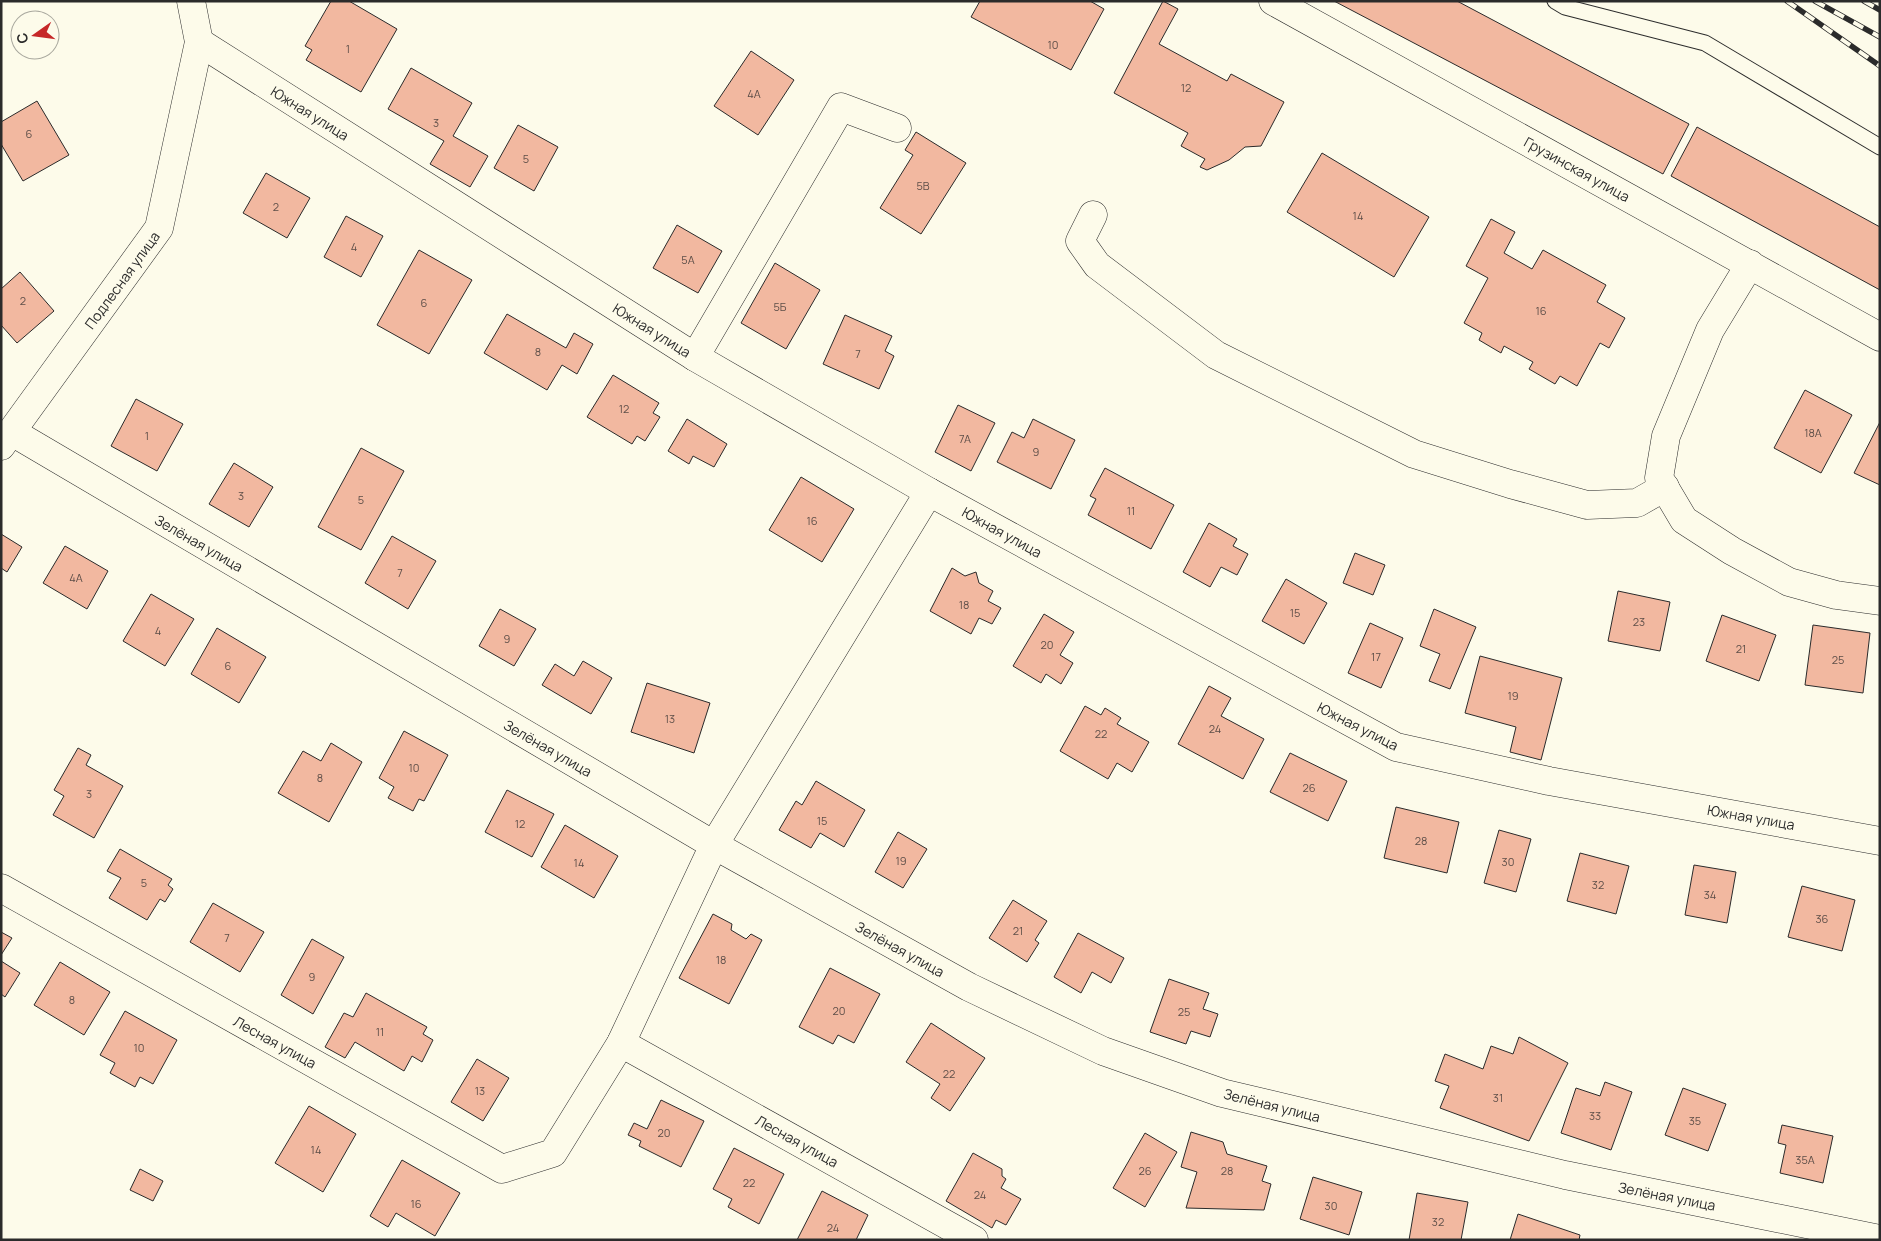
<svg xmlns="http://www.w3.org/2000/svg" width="1881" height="1241" font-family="Manrope,sans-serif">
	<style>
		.building { fill: #f2b8a0; stroke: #2b2b2b }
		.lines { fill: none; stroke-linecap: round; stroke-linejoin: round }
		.lane-casing { stroke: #2b2b2b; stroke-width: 17 }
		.street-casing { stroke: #2b2b2b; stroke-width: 29 }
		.lane { stroke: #fdfbea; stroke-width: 15 }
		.street { stroke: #fdfbea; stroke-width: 28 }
		.rail-casing { stroke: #2b2b2b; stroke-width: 5.5 }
		.rail { stroke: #fdfbea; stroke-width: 4; stroke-dasharray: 11; stroke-linecap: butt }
		.labels { text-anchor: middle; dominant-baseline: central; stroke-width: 4; stroke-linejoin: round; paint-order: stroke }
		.number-label { font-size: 11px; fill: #5d4e48 }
		.street-label { font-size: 14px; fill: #2b2b2b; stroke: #fdfbea }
	</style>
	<rect width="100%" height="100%" fill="#fdfbea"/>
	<g class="building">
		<path d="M331 1H349L397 29 361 92 306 60 312 50 305 46Z"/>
		<path d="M980 1H1090L1104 9 1071 70 971 17Z"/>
		<path d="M1163 1 1178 9 1159 44 1227 81 1231 74 1284 102 1261 146 1245 147 1229 160 1207 170 1200 167 1205 159 1181 146 1188 133 1114 93Z"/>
		<path d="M1334 1H1457L1689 124 1663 174Z"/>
		<path d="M751 51 794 80 758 135 714 106Z"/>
		<path d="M411 68 472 103 453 136 488 156 470 187 430 164 444 141 388 109Z"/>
		<path d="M37 101 69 155 23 181 1 144V122Z"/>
		<path d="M518 125 558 147 534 191 494 168Z"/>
		<path d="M1697 127 1880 227V290L1671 176Z"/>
		<path d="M916 132 966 163 921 234 880 208 913 155 905 150Z"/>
		<path d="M1322 153 1429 217 1394 277 1287 212Z"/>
		<path d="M266 173 310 198 287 238 243 213Z"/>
		<path d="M346 216 383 236 361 277 324 257Z"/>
		<path d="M1491 219 1515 232 1504 253 1532 269 1543 250 1606 285 1597 302 1625 318 1609 348 1600 343 1577 386 1560 376 1555 384 1529 369 1533 362 1504 346 1501 353 1479 340 1482 333 1464 323 1488 278 1466 266Z"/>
		<path d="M677 225 722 251 698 293 653 268Z"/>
		<path d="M419 250 472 280 429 354 377 325Z"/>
		<path d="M775 263 820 290 786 349 741 323Z"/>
		<path d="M20 272 54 311 17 343 1 325V289Z"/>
		<path d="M507 314 566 348 574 333 593 344 577 374 562 365 547 390 484 353Z"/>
		<path d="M845 315 892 336 885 351 894 356 879 389 823 364Z"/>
		<path d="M613 375 659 403 653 413 660 417 645 441 637 436 632 444 587 417Z"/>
		<path d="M1805 390 1852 415 1821 473 1774 448Z"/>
		<path d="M136 399 183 424 157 471 111 446Z"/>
		<path d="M958 405 995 423 971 471 935 452Z"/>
		<path d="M687 419 727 444 714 467 693 456 689 464 668 451Z"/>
		<path d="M1033 419 1075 440 1051 489 997 462 1012 432 1024 438Z"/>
		<path d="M1880 422V485L1854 473Z"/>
		<path d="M361 448 404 471 361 550 318 527Z"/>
		<path d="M234 463 273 487 249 527 209 504Z"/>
		<path d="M1105 468 1174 505 1151 549 1088 515 1096 499 1090 496Z"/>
		<path d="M801 477 854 509 822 562 769 530Z"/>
		<path d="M1209 523 1237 539 1233 546 1248 554 1237 575 1221 567 1210 587 1183 572Z"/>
		<path d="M1 534 22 547 7 572 1 568Z"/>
		<path d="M392 536 436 561 408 609 365 583Z"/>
		<path d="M65 546 108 571 87 609 43 583Z"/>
		<path d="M1355 553 1385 565 1373 595 1343 583Z"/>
		<path d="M952 568 965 576 976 572 979 583 993 591 988 601 1001 608 992 624 979 618 971 634 930 611Z"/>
		<path d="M1286 579 1327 603 1304 644 1262 621Z"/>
		<path d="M1618 591 1670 602 1660 651 1608 641Z"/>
		<path d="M151 594 194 619 165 666 123 641Z"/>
		<path d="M500 609 536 629 514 666 479 646Z"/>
		<path d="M1434 609 1476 627 1450 689 1429 681 1440 654 1420 646Z"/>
		<path d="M1044 614 1074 632 1060 655 1073 663 1061 684 1046 674 1041 683 1013 666Z"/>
		<path d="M1722 615 1776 635 1759 681 1706 661Z"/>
		<path d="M1370 623 1403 638 1381 688 1348 673Z"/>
		<path d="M1813 625 1870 633 1863 693 1805 685Z"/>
		<path d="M217 628 266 657 239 703 191 674Z"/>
		<path d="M1480 656 1562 678 1541 760 1510 752 1516 727 1465 713Z"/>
		<path d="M583 661 612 678 591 714 542 685 555 664 574 676Z"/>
		<path d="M647 683 710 703 694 753 631 732Z"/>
		<path d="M1209 686 1231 698 1221 716 1264 739 1243 779 1178 744Z"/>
		<path d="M1085 706 1101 715 1105 708 1121 718 1117 724 1149 742 1132 772 1117 763 1108 779 1060 751Z"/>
		<path d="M404 731 448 755 424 801 419 799 413 811 388 798 394 787 379 778Z"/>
		<path d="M331 743 362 762 329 822 278 793 303 751 321 761Z"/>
		<path d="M78 748 91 755 86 765 123 786 94 838 53 815 64 796 54 790Z"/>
		<path d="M1290 753 1347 781 1328 821 1270 792Z"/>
		<path d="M816 781 865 810 844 847 820 833 811 848 779 830 796 801 802 805Z"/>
		<path d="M507 790 554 814 532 857 485 832Z"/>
		<path d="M1396 807 1459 822 1447 873 1384 858Z"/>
		<path d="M565 825 618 856 594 898 541 867Z"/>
		<path d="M1499 830 1531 839 1516 892 1484 883Z"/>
		<path d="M898 832 927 849 903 888 875 872Z"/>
		<path d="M120 849 172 879 168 885 173 889 165 902 160 899 147 920 109 898 121 878 107 871Z"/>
		<path d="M1580 853 1629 866 1616 914 1567 901Z"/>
		<path d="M1694 865 1736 872 1727 923 1685 915Z"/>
		<path d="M1802 886 1855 900 1842 951 1788 937Z"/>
		<path d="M1013 900 1047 921 1035 940 1039 943 1027 962 989 938Z"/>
		<path d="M213 903 264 932 240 972 190 942Z"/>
		<path d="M713 914 732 924 731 930 746 939 751 934 762 940 729 1004 679 978Z"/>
		<path d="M1 932 12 938 1 955Z"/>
		<path d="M1078 933 1124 958 1111 983 1092 972 1081 993 1054 977Z"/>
		<path d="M312 939 344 957 313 1014 281 995Z"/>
		<path d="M1 961 20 973 5 997 1 994Z"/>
		<path d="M60 962 110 992 84 1035 34 1005Z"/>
		<path d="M830 968 880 994 854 1043 838 1035 833 1044 799 1027Z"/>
		<path d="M1169 979 1209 993 1203 1009 1218 1014 1210 1037 1191 1031 1186 1044 1150 1032Z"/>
		<path d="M366 993 427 1027 423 1034 433 1040 422 1062 412 1056 404 1071 355 1042 345 1058 325 1047 344 1013 353 1017Z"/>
		<path d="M125 1011 177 1040 153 1084 140 1077 135 1087 110 1073 115 1063 100 1055Z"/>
		<path d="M931 1023 985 1058 950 1111 931 1098 940 1084 906 1062Z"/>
		<path d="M1519 1037 1568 1063 1529 1141 1440 1108 1449 1086 1435 1081 1445 1054 1483 1069 1491 1046 1513 1054Z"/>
		<path d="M477 1059 509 1078 483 1121 451 1102Z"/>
		<path d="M1605 1082 1632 1092 1611 1150 1561 1133 1576 1088 1600 1096Z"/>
		<path d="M1683 1088 1726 1104 1708 1151 1665 1135Z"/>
		<path d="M661 1100 704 1121 681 1167 639 1146 641 1141 628 1135 634 1123 647 1129Z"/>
		<path d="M309 1106 356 1134 323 1192 275 1163Z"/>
		<path d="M1782 1125 1833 1136 1823 1183 1780 1173 1786 1145 1778 1143Z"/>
		<path d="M1191 1132 1223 1142 1227 1154 1267 1166 1262 1181 1271 1184 1264 1210 1186 1208 1197 1172 1181 1167Z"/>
		<path d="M1145 1133 1177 1152 1145 1207 1113 1188Z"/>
		<path d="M734 1148 784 1174 759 1224 728 1207 732 1199 713 1189Z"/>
		<path d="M973 1153 1002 1169V1176L1006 1179 1001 1188 1021 1199 1006 1225 996 1220 992 1228 946 1201Z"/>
		<path d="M402 1160 460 1193 435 1236 396 1213 388 1227 370 1216Z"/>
		<path d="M140 1169 163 1181 153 1201 130 1190Z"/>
		<path d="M1313 1177 1362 1192 1349 1235 1300 1219Z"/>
		<path d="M822 1191 868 1215 856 1240H797Z"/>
		<path d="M1417 1193 1468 1202 1461 1240H1409Z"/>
		<path d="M1518 1214 1580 1235 1579 1240H1510Z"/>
	</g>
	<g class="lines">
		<g class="lane-casing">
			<path id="lane" d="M1555 1 1565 7 1705 43 1880 147"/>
		</g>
		<g class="street-casing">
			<g id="street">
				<path d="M1273 1 1880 337"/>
				<path d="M199 42 695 357 929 492 1396 747 1549 781 1880 841"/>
				<path d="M1093 215 1080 241 1097 265 1216 355 1414 454 1510 484 1587 505 1637 503 1665 487"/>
				<path d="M1750 264 1710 330 1666 436 1659 478 1684 520 1732 551 1789 582 1836 595 1880 601"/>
				<path d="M695 357 841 107 897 128"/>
				<path d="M12 432 714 845 969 987 1103 1051 1222 1093 1565 1175 1880 1239"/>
				<path d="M1 446 159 228 199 42 191 1"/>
				<path d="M1 888 502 1169 553 1153 621 1043 714 845 929 492"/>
				<path d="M621 1043 974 1240"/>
			</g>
		</g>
		<use href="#lane" class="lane"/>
		<use href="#street" class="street"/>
		<g class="rail-casing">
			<g id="rail">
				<path d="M1787 1 1880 66"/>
				<path d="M1815 1 1880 37"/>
				<path d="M1864 1 1880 10"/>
			</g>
		</g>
		<use href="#rail" class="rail"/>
	</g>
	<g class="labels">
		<g class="number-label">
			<text x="1053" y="44">10</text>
			<text x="348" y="48">1</text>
			<text x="1186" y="87">12</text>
			<text x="754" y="93">4А</text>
			<text x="436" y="122">3</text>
			<text x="29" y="133">6</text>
			<text x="526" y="158">5</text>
			<text x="923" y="185">5В</text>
			<text x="276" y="206">2</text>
			<text x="1358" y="215">14</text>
			<text x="354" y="246">4</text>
			<text x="688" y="259">5А</text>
			<text x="23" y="300">2</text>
			<text x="424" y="302">6</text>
			<text x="780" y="306">5Б</text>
			<text x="1541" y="310">16</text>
			<text x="538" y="351">8</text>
			<text x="858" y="353">7</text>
			<text x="624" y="408">12</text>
			<text x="1813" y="432">18А</text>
			<text x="147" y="435">1</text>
			<text x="965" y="438">7А</text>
			<text x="1036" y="451">9</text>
			<text x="241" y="495">3</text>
			<text x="361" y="499">5</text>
			<text x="1131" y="510">11</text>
			<text x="812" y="520">16</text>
			<text x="400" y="572">7</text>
			<text x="76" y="577">4А</text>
			<text x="964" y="604">18</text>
			<text x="1295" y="612">15</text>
			<text x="1639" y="621">23</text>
			<text x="158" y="630">4</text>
			<text x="507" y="638">9</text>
			<text x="1047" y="644">20</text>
			<text x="1741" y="648">21</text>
			<text x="1376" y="656">17</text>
			<text x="1838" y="659">25</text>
			<text x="228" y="665">6</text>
			<text x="1513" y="695">19</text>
			<text x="670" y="718">13</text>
			<text x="1215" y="728">24</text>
			<text x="1101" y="733">22</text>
			<text x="414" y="767">10</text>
			<text x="320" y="777">8</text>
			<text x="1309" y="787">26</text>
			<text x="89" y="793">3</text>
			<text x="822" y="820">15</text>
			<text x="520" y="823">12</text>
			<text x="1421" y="840">28</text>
			<text x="901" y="860">19</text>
			<text x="1508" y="861">30</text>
			<text x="579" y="862">14</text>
			<text x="144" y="882">5</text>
			<text x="1598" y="884">32</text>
			<text x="1710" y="894">34</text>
			<text x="1822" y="918">36</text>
			<text x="1018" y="930">21</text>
			<text x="227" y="937">7</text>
			<text x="721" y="959">18</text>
			<text x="312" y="976">9</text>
			<text x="72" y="999">8</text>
			<text x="839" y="1010">20</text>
			<text x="1184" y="1011">25</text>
			<text x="380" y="1031">11</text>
			<text x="139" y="1047">10</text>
			<text x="949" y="1073">22</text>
			<text x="480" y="1090">13</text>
			<text x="1498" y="1097">31</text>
			<text x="1595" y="1115">33</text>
			<text x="1695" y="1120">35</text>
			<text x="664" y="1132">20</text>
			<text x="316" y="1149">14</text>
			<text x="1805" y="1159">35А</text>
			<text x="1145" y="1170">26</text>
			<text x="1227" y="1170">28</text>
			<text x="749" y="1182">22</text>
			<text x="980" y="1194">24</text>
			<text x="416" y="1203">16</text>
			<text x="1331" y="1205">30</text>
			<text x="1438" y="1221">32</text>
			<text x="833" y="1227">24</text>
		</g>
		<g class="street-label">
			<text transform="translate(310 113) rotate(32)">Южная улица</text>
			<text transform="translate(1577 169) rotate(29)">Грузинская улица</text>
			<text transform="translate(122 280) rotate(-54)">Подлесная улица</text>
			<text transform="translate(652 330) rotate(32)">Южная улица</text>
			<text transform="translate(1002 532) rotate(29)">Южная улица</text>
			<text transform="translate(199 543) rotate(30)">Зелёная улица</text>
			<text transform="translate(1358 726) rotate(27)">Южная улица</text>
			<text transform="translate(548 748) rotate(30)">Зелёная улица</text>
			<text transform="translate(1751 817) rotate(10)">Южная улица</text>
			<text transform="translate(900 949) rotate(29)">Зелёная улица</text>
			<text transform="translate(275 1042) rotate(29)">Лесная улица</text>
			<text transform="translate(1272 1105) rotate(14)">Зелёная улица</text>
			<text transform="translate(797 1141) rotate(29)">Лесная улица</text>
			<text transform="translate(1667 1196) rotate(11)">Зелёная улица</text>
		</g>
	</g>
	<rect width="1881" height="1241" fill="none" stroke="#2b2b2b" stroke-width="5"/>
	<g transform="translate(35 35) rotate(256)"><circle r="24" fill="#fdfbea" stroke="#a9a89e"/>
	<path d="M0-4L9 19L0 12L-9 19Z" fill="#c62828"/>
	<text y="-8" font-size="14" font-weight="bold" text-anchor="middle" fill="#2b2b2b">С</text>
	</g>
</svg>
